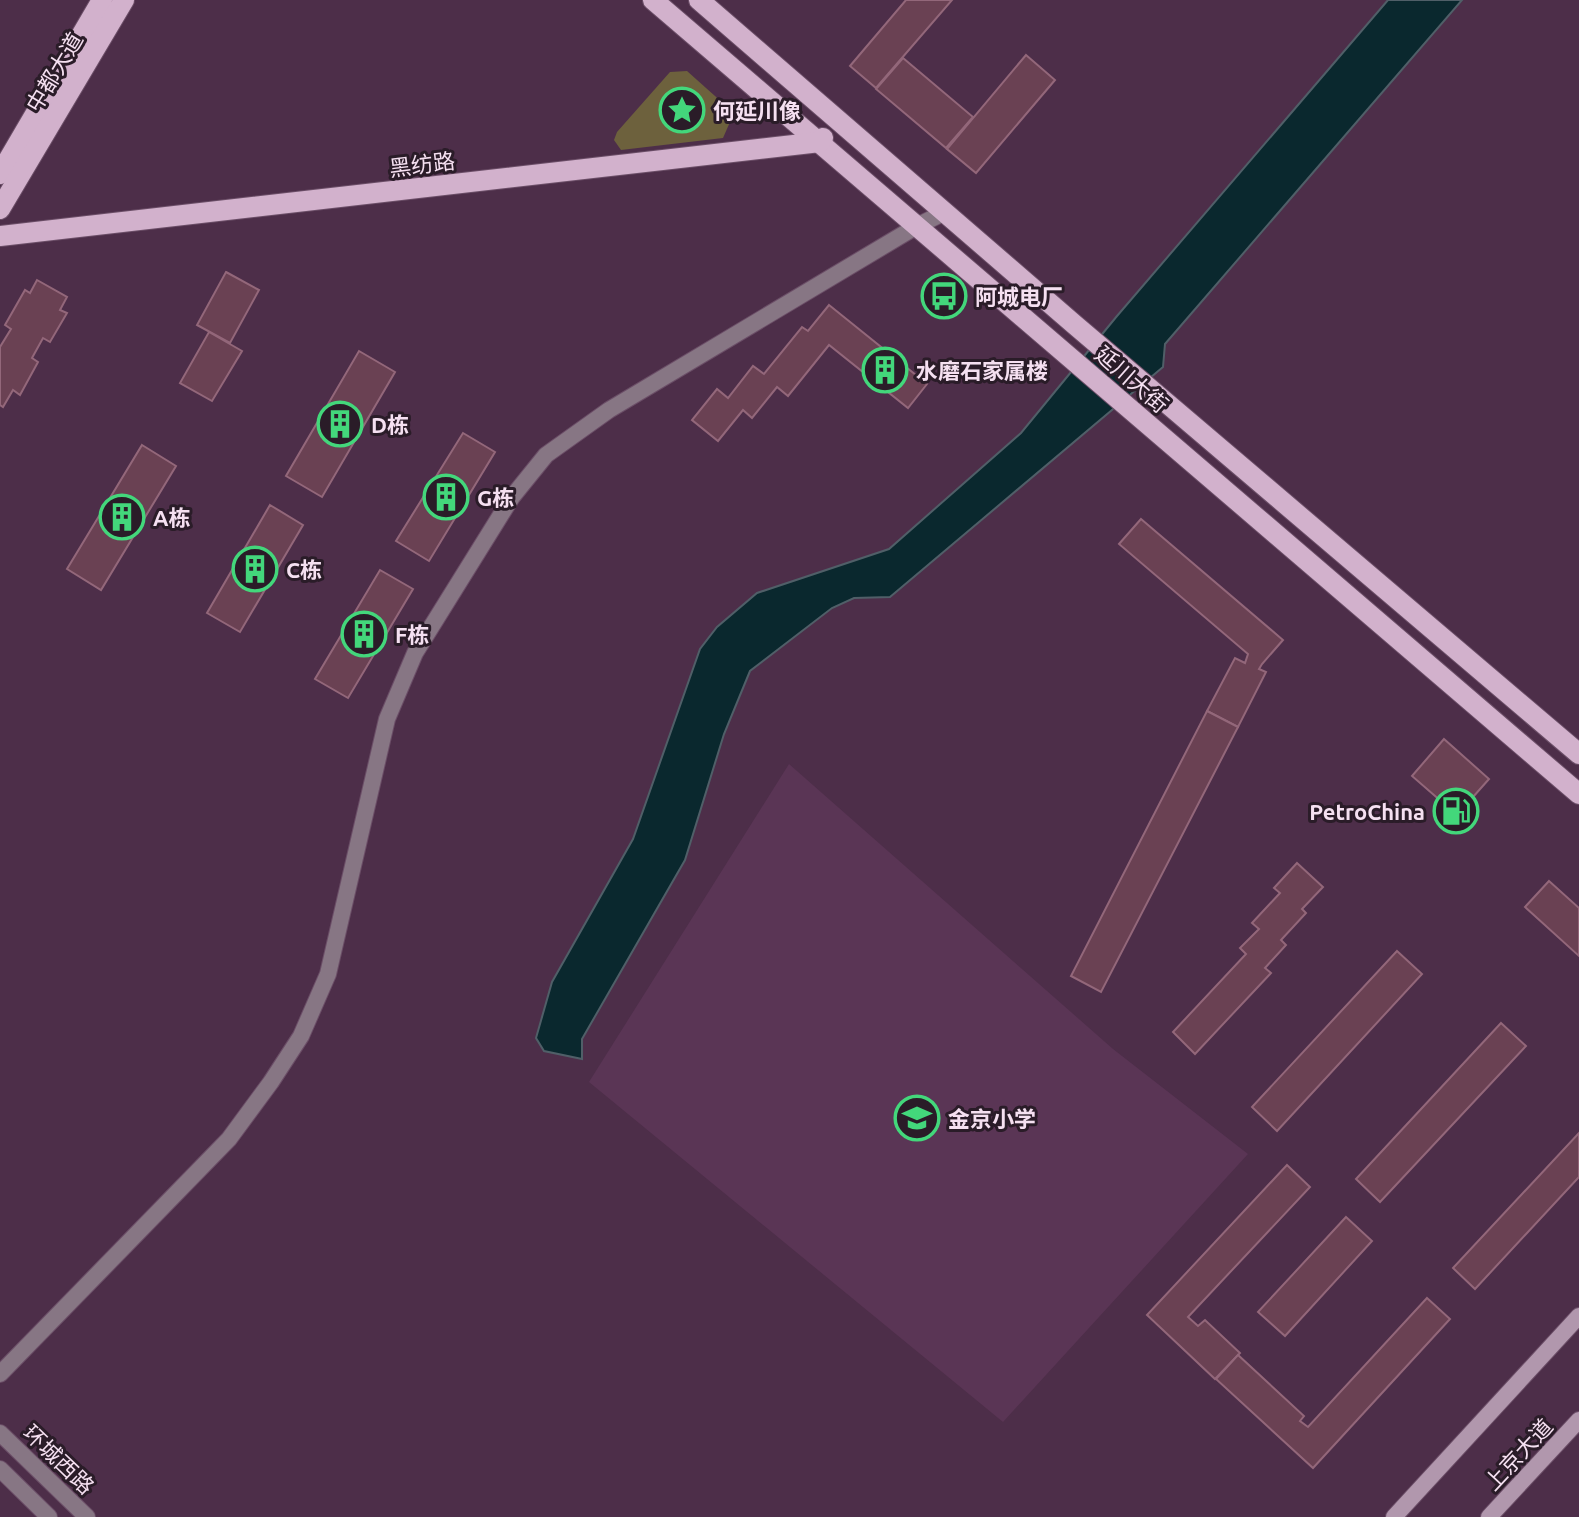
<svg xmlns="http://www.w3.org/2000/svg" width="1579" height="1517" font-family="Ubuntu,'Noto Sans SC',sans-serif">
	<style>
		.built { fill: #5a3555 }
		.green { fill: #6d613d }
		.water { fill: #0a282e; stroke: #505f68; stroke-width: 2 }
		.building { fill: #6a4153; stroke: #93677a; stroke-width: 2 }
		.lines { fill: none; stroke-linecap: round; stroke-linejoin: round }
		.tertiary-casing { stroke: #6b4e67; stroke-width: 18 }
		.secondary-casing { stroke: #6b4e67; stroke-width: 18 }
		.primary-casing { stroke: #6b4e67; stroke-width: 22 }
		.tertiary { stroke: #877684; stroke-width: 16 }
		.secondary { stroke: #b197ad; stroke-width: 16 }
		.primary { stroke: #d2b1cc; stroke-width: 20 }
		.labels { text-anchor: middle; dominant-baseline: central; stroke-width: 6; stroke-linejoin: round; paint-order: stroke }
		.street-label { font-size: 22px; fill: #f5e0f1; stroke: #2a1c28 }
		.poi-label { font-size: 22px; font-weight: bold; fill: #f5e0f1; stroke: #2a1c28; text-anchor: start }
	</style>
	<rect width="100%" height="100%" fill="#4d2e49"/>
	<path class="built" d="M789 764 1113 1049 1248 1154 1003 1422 589 1082Z"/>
	<path class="green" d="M687 71 734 113 723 138 621 150 614 140 617 132 670 72Z"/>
	<path class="water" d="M1388 0H1462L1165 344 1163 367 890 597 854 598 832 608 750 671 724 734 685 860 582 1039V1059L544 1051 536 1038 552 982 633 839 700 649 717 627 757 593 889 549 1021 433 1117 316Z"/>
	<g class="building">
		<path d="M906 0H952L876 88 850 66Z"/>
		<path d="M1026 55 1055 80 976 173 947 149Z"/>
		<path d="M903 58 973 117 946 148 876 89Z"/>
		<path d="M226 272 259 290 230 343 197 325Z"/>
		<path d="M37 280 67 297 60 310 67 313 50 342 43 338 32 358 38 362 20 395 13 390 3 407 0 405V347L11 329 5 325 25 290 30 293Z"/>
		<path d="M829 305 927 384 908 408 829 345 788 396 777 387 752 418 743 410 718 441 692 420 717 389 728 398 753 366 764 374 802 327 808 331Z"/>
		<path d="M209 332 242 351 212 401 180 383Z"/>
		<path d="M359 351 395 372 322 497 286 476Z"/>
		<path d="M463 433 495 452 429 561 396 541Z"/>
		<path d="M142 445 176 466 101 590 67 569Z"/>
		<path d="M270 505 303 525 240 632 207 613Z"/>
		<path d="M1141 519 1283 640 1262 664 1259 669 1266 672 1238 727 1207 711 1235 658 1245 663 1248 654 1119 544Z"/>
		<path d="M380 570 413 589 348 698 315 679Z"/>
		<path d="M1207 711 1238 727 1101 992 1071 976Z"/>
		<path d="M1444 739 1489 779 1457 815 1412 776Z"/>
		<path d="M1297 863 1323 887 1302 909 1306 913 1281 940 1286 945 1265 968 1271 973 1195 1054 1173 1032 1246 954 1240 948 1259 929 1252 923 1280 893 1274 888Z"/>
		<path d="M1549 881 1579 908V956L1525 907Z"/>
		<path d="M1397 951 1422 974 1277 1131 1252 1107Z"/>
		<path d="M1501 1023 1526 1046 1380 1202 1356 1179Z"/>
		<path d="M1579 1133V1177L1475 1289 1453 1268Z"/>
		<path d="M1287 1165 1310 1187 1188 1317 1198 1326 1205 1320 1240 1353 1215 1379 1147 1315Z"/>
		<path d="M1346 1217 1372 1241 1285 1336 1258 1312Z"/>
		<path d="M1427 1298 1450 1319 1313 1468 1216 1379 1238 1355 1304 1416 1300 1421 1308 1427Z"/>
	</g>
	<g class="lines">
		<g class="tertiary-casing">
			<g id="tertiary">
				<path d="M0 1374 229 1139 271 1082 301 1036 328 974 387 719 415 653 512 497 546 455 609 410 917 226 945 212"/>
				<path d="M0 1433 87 1517"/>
				<path d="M0 1469 49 1517"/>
			</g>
		</g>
		<g class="secondary-casing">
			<g id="secondary">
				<path d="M1394 1517 1579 1316"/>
				<path d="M1489 1517 1579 1420"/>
			</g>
		</g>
		<g class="primary-casing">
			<g id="primary">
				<path d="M653 0 1579 794"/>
				<path d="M699 0 1075 325 1579 754"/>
				<path d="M0 174 102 0"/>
				<path d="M0 209 124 0"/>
				<path d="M0 236 820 142 823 138"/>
			</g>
		</g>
		<use href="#tertiary" class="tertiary"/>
		<use href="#secondary" class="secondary"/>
		<use href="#primary" class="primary"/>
	</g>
	<defs>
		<g id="sight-ring" transform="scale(2.3)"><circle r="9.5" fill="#2a1c28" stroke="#43d77b" stroke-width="1.5"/><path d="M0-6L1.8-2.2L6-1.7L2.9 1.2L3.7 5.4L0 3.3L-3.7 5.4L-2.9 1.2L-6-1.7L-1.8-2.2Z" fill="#43d77b"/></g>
		<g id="bus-ring" transform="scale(2.3)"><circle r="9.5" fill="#2a1c28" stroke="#43d77b" stroke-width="1.5"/><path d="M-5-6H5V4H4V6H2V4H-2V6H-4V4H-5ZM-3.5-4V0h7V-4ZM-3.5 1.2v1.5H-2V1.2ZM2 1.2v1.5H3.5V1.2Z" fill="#43d77b"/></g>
		<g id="building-ring" transform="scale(2.3)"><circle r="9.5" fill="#2a1c28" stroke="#43d77b" stroke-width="1.5"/><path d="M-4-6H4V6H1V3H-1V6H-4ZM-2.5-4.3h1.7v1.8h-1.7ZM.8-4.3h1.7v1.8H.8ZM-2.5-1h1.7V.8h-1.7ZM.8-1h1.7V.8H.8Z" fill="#43d77b"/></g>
		<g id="fuel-ring" transform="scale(2.3)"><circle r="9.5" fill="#2a1c28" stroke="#43d77b" stroke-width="1.5"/><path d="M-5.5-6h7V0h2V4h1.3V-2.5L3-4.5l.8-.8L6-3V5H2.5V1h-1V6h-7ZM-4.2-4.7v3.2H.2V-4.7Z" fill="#43d77b"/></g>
		<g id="school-ring" transform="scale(2.3)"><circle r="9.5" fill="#2a1c28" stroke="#43d77b" stroke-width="1.5"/><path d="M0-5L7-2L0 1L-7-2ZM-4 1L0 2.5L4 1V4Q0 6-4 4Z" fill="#43d77b"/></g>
	</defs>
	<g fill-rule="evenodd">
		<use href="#sight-ring" x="682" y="110"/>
		<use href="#bus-ring" x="944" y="296"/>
		<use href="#building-ring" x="885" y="370"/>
		<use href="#building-ring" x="340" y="424"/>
		<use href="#building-ring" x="446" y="497"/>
		<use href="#building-ring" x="122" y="517"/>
		<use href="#building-ring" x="255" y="569"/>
		<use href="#building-ring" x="364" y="634"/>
		<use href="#fuel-ring" x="1456" y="811"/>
		<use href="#school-ring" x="917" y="1118"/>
	</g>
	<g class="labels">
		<g class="street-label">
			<text transform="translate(54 72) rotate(-59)">中都大道</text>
			<text transform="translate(422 164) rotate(-7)">黑纺路</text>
			<text transform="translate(1132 379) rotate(41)">延川大街</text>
			<text transform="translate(1518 1454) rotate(-47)">上京大道</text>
			<text transform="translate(59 1459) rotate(44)">环城西路</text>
		</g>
		<g class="poi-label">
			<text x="713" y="110">何延川像</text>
			<text x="975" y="296">阿城电厂</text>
			<text x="916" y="370">水磨石家属楼</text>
			<text x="371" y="424">D栋</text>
			<text x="477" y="497">G栋</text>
			<text x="153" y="517">A栋</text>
			<text x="286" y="569">C栋</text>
			<text x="395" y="634">F栋</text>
			<text x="1425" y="811" text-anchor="end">PetroChina</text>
			<text x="948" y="1118">金京小学</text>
		</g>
	</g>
</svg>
